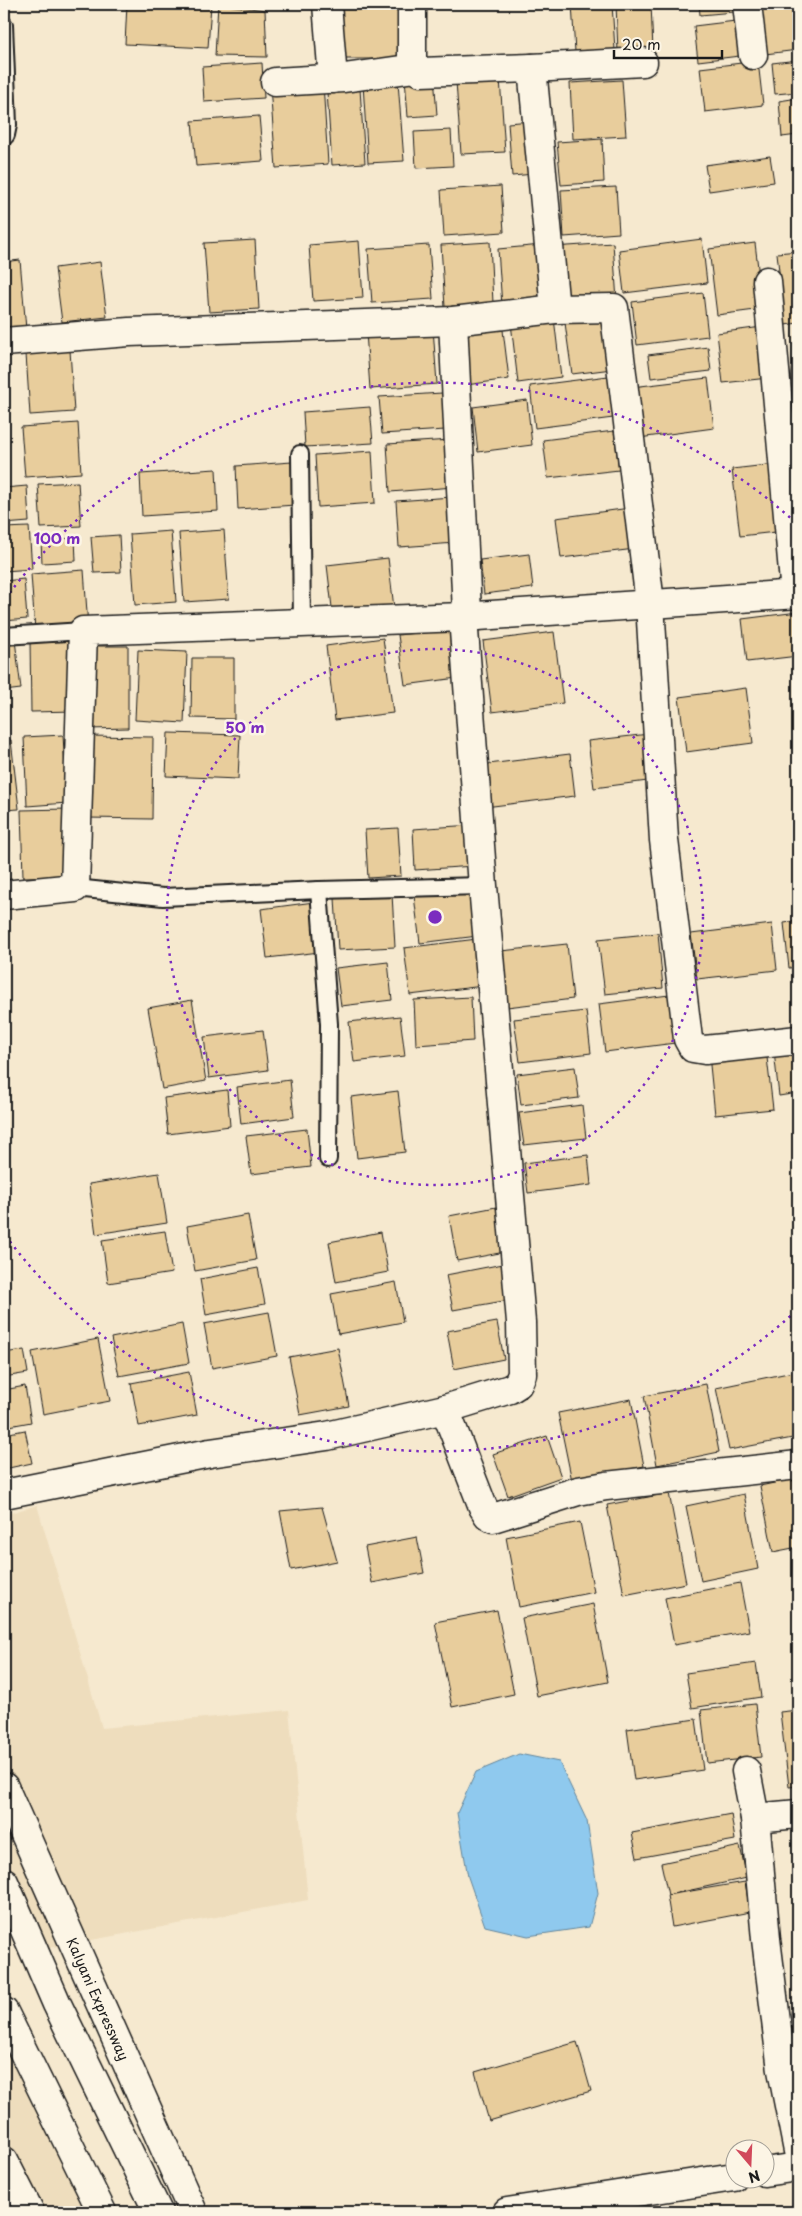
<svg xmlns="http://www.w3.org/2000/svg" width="802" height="2216" font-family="'Playpen Sans',sans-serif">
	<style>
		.built { fill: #eeddbd }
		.water { fill: #8fc9ee; stroke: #61849a }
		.building { fill: #e8cd9c; stroke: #1c1c1c }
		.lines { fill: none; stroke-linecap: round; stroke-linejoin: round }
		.service-casing { stroke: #1c1c1c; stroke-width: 20 }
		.minor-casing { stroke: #1c1c1c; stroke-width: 31 }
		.tertiary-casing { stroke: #1c1c1c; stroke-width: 31 }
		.trunk-casing { stroke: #1c1c1c; stroke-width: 31 }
		.motorway-casing { stroke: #1c1c1c; stroke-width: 31 }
		.service { stroke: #fcf5e5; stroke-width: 16 }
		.minor { stroke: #fcf5e5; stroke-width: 28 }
		.tertiary { stroke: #fcf5e5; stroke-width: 28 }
		.trunk { stroke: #fcf5e5; stroke-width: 28 }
		.motorway { stroke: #fcf5e5; stroke-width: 28 }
		.ring { fill: none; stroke: #7b2cbf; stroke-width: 2.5; stroke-dasharray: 2.5 5 }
		.labels { text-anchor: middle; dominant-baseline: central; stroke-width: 5; stroke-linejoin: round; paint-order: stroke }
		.street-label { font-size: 14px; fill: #1c1c1c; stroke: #fcf5e5 }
		.centre { fill: #7b2cbf; stroke: #fcf5e5; stroke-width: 2.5 }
		.ring-label { font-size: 15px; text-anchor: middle; font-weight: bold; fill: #7b2cbf; stroke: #fcf5e5; stroke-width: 5; stroke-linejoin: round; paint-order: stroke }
	</style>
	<rect width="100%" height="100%" fill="#f6e9cf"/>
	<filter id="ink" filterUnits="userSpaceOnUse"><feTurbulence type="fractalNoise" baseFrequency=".02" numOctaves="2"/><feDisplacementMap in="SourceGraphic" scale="10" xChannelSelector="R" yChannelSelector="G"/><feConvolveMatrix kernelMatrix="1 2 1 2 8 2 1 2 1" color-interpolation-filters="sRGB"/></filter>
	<g filter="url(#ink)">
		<g class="built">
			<path d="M37 1505 102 1728 289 1710 308 1900 32 1951 4 1886V1515Z"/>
			<path d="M4 1997 99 2212H4Z"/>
		</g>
		<path class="water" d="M519 1754 559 1762 587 1821 598 1893 589 1927 528 1936 485 1926 468 1877 457 1813 476 1772Z"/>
		<g class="building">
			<path d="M127 4H211L208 48 125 44Z"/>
			<path d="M218 4 265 10 267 57 215 56Z"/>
			<path d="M572 4H612L615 50 575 52Z"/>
			<path d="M616 4H651L653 50 618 52Z"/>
			<path d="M699 4H745V11L700 15Z"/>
			<path d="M751 4H795L798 50 757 55Z"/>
			<rect x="341" y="5" width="64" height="54"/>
			<path d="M744 20 748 55 698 61 694 26Z"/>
			<path d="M798 60V92L775 94 772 63Z"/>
			<path d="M758 61 763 105 705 112 700 68Z"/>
			<path d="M262 63 264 98 204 102 202 67Z"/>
			<path d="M434 76 437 115 408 117 405 78Z"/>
			<path d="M500 78 505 152 461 154 456 81Z"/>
			<path d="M622 80 626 136 573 139 570 83Z"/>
			<path d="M398 82 404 161 368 163 363 84Z"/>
			<path d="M323 83 328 164 276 168 270 86Z"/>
			<path d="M360 89 365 163 332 165 327 92Z"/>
			<path d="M798 98V135L782 137 779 101Z"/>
			<path d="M259 116 263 161 196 166 192 121Z"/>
			<path d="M531 121 534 174 512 176 508 123Z"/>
			<path d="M451 130 453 166 416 168 414 132Z"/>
			<path d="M602 139 604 182 561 185 557 142Z"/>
			<path d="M770 156 774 182 709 191 705 165Z"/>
			<path d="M501 186 504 232 444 236 441 190Z"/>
			<path d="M616 187 619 233 564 237 561 190Z"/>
			<path d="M702 239 707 283 624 293 619 250Z"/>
			<path d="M255 240 259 309 209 312 204 243Z"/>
			<path d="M359 241 363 298 313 301 309 245Z"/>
			<path d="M490 242 493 303 445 307 441 245Z"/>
			<path d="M613 243 617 301 557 305 553 247Z"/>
			<path d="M755 243 763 309 717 315 709 249Z"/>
			<path d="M429 245 433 299 372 303 368 249Z"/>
			<path d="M542 245 546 303 502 306 498 249Z"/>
			<path d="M798 251V323L785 325 777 253Z"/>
			<path d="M20 260 26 329 4 331V262Z"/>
			<path d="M100 262 107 317 62 322 55 268Z"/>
			<path d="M703 293 708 336 637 345 632 302Z"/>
			<path d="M554 318 561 377 518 383 511 323Z"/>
			<path d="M607 318 612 369 572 374 565 323Z"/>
			<path d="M502 322 509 379 466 385 458 328Z"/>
			<path d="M762 327 768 378 723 383 717 333Z"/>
			<path d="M433 328 437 384 370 389 366 332Z"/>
			<path d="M708 347 711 371 651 378 648 355Z"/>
			<path d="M70 350 74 412 30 415 26 354Z"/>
			<path d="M616 375 621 417 535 428 530 386Z"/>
			<path d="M708 378 714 428 639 438 632 387Z"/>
			<path d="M442 393 445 430 382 434 379 397Z"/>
			<path d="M527 400 532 445 478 452 473 407Z"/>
			<path d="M370 407 373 443 305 447 303 412Z"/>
			<path d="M78 423 81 473 25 477 21 427Z"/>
			<path d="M614 431 619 470 548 478 543 440Z"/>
			<path d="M451 440 454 487 390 492 387 444Z"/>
			<path d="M372 451 375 503 318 507 315 455Z"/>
			<path d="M292 462 295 505 238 509 236 466Z"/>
			<path d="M776 464 785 531 740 536 732 469Z"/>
			<path d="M216 469 218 511 142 516 140 474Z"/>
			<path d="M78 482 81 526 41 528 38 484Z"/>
			<path d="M27 486 29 522 4 524V488Z"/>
			<path d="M452 497 456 543 399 547 396 501Z"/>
			<path d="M630 508 635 549 561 558 556 518Z"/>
			<path d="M29 527 32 569 4 571V528Z"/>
			<path d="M224 530 229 599 184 602 179 533Z"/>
			<path d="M171 531 176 602 135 605 130 534Z"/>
			<path d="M119 535 121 572 94 573 91 537Z"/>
			<path d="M75 538 76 561 42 563 41 540Z"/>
			<path d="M529 554 533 588 484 594 480 560Z"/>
			<path d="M388 558 394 608 333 616 327 565Z"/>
			<path d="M84 570 88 627 35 630 31 574Z"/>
			<path d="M24 579 27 619 4 621V581Z"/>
			<path d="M798 612V656L747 662 742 619Z"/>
			<path d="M451 629 457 678 405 685 398 635Z"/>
			<path d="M554 632 563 703 492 712 483 641Z"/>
			<path d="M383 638 393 713 335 720 326 646Z"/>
			<path d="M15 640 21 689 4 691V641Z"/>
			<path d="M30 640H74L75 711 31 712Z"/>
			<path d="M89 646H128V728L89 729Z"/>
			<path d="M138 650 187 652 184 723 135 720Z"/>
			<path d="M192 658H234V719L191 718Z"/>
			<path d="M746 688 753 743 686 752 679 697Z"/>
			<path d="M168 733 240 735 238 779 166 776Z"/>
			<path d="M649 734 655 780 594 788 588 741Z"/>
			<path d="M63 735 67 803 27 806 24 737Z"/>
			<path d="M88 736 153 737 152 819 87 818Z"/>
			<path d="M11 740 19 809 4 810V741Z"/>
			<path d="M570 754 575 796 485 807 480 765Z"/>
			<path d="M67 809 69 876 23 877 21 810Z"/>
			<path d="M472 825 474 866 415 870 413 829Z"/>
			<path d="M398 828 401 876 368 878 365 830Z"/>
			<path d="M473 888 478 936 420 943 414 896Z"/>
			<path d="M392 894 395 947 338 950 335 898Z"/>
			<path d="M314 902 320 952 267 958 261 909Z"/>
			<path d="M798 921V967L789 968 784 923Z"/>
			<path d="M772 924 777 970 697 979 691 934Z"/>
			<path d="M658 933 663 988 605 994 598 939Z"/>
			<path d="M477 939 483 986 410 995 404 948Z"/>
			<path d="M567 944 573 999 507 1007 501 951Z"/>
			<path d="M388 962 392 1000 341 1006 336 968Z"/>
			<path d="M669 995 675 1043 605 1052 599 1004Z"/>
			<path d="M471 997 473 1041 416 1045 414 1000Z"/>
			<path d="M192 1000 206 1081 162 1089 148 1008Z"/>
			<path d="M586 1011 591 1053 520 1062 514 1019Z"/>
			<path d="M400 1016 405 1056 354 1062 349 1022Z"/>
			<path d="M263 1030 268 1070 209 1078 204 1037Z"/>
			<path d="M798 1048V1093L779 1096 774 1051Z"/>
			<path d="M766 1049 773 1109 715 1115 709 1055Z"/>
			<path d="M575 1067 579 1098 521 1105 517 1074Z"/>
			<path d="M290 1080 294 1117 241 1124 237 1087Z"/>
			<path d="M227 1090 230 1126 168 1134 164 1098Z"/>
			<path d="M398 1091 405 1152 357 1158 351 1097Z"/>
			<path d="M582 1105 586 1138 524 1145 519 1113Z"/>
			<path d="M307 1129 311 1167 251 1174 246 1136Z"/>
			<path d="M588 1155 591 1185 528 1193 524 1163Z"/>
			<path d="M159 1173 167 1223 96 1234 89 1184Z"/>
			<path d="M496 1207 505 1252 457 1261 449 1216Z"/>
			<path d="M248 1215 256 1260 195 1271 187 1226Z"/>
			<path d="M165 1231 172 1273 108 1283 102 1240Z"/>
			<path d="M381 1232 388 1272 336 1282 329 1242Z"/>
			<path d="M503 1264 509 1300 453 1310 446 1275Z"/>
			<path d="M258 1268 265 1304 206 1315 200 1279Z"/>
			<path d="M396 1282 403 1322 338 1334 331 1294Z"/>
			<path d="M269 1312 277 1356 212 1368 204 1324Z"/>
			<path d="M497 1322 504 1359 454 1369 447 1331Z"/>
			<path d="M182 1324 189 1363 119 1376 111 1338Z"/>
			<path d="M98 1339 110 1401 43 1414 32 1352Z"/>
			<path d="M338 1348 349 1406 300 1415 289 1357Z"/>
			<path d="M24 1350 28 1373 4 1377V1353Z"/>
			<path d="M189 1372 197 1415 139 1426 131 1383Z"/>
			<path d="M793 1372 798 1397V1437L729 1450 716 1388Z"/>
			<path d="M706 1384 719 1452 657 1465 644 1396Z"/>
			<path d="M25 1386 31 1422 4 1427V1390Z"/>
			<path d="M631 1399 644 1466 572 1481 558 1413Z"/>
			<path d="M25 1430 32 1463 4 1469V1434Z"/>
			<path d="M547 1436 561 1477 508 1496 493 1454Z"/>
			<path d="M798 1478V1547L773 1552 760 1486Z"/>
			<path d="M669 1493 686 1583 624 1595 607 1505Z"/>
			<path d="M744 1494 758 1569 701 1581 686 1506Z"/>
			<path d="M322 1507 337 1561 291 1570 280 1511Z"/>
			<path d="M580 1522 594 1592 519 1607 506 1537Z"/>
			<path d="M417 1537 424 1573 372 1583 365 1547Z"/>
			<path d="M740 1583 749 1631 674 1645 665 1598Z"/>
			<path d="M593 1604 608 1682 537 1696 522 1618Z"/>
			<path d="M497 1610 514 1694 452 1707 435 1622Z"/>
			<path d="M756 1663 761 1697 692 1708 686 1673Z"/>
			<path d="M755 1704 761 1757 707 1763 701 1710Z"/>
			<path d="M798 1710V1786L789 1787 780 1712Z"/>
			<path d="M696 1719 703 1770 634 1780 627 1729Z"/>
			<path d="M731 1814 735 1840 637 1858 632 1833Z"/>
			<path d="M740 1846 747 1878 668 1895 661 1863Z"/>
			<path d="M745 1882 750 1912 672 1927 667 1895Z"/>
			<path d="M577 2042 591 2091 489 2121 475 2072Z"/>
		</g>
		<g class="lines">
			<g class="service-casing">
				<g id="service">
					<path d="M4 25 8 125 6 135 4 137"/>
					<path d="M300 454 302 623"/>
					<path d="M4 636 83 631"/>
					<path d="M75 888 163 897 319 890 483 886"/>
					<path d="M319 890 329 1024 328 1159"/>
				</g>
			</g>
			<g class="minor-casing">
				<g id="minor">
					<path d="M327 4 333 79"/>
					<path d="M412 4V61L415 68 421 72 532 68 555 309"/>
					<path d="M747 4 753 55"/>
					<path d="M532 68 643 62"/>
					<path d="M275 82 344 78 415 68"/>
					<path d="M767 281 795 594"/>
					<path d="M4 342 129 332 453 321 555 309 614 308 650 603 664 840 688 1039 693 1048 705 1050 798 1040"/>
					<path d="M4 895 75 888 83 631 463 617 798 594"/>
					<path d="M445 1409 483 1507 488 1515 493 1518 578 1491 606 1486 798 1465"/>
					<path d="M4 1494 210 1453 327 1436 445 1409 510 1389 518 1384 522 1374 521 1322 483 886 463 617 467 612 453 321"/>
					<path d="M746 1771 755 1818 766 1939 782 2070 798 2151"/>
					<path d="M755 1818 798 1814"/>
				</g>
			</g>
			<g class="tertiary-casing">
				<g id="tertiary">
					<path d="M764 2172 798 2167"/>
					<path d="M507 2212 734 2177"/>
				</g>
			</g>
			<g class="trunk-casing">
				<g id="trunk">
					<path d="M4 1787 193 2212"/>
					<path d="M4 2161 30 2212"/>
				</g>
			</g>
			<g class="motorway-casing">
				<g id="motorway">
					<path d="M4 1882 57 2004 158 2212"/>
					<path d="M4 2012 102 2212"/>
				</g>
			</g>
			<use href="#service" class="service"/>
			<use href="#minor" class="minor"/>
			<use href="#tertiary" class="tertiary"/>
			<use href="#trunk" class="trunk"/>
			<use href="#motorway" class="motorway"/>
		</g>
	</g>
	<g class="ring">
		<circle cx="435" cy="917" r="268"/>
		<path d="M796 1311A535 535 0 0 1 5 1235M5 599A535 535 0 0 1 796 523"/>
	</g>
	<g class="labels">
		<g class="street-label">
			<text transform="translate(98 1999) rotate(66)">Kalyani Expressway</text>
		</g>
	</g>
	<circle cx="435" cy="917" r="8" class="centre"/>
	<g class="ring-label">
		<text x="57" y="544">100 m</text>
		<text x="245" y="733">50 m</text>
	</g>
	<rect width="802" height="2216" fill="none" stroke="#fcf5e5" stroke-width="20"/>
	<rect x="10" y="10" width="782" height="2196" fill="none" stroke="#1c1c1c" stroke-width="2" filter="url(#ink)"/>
	<g transform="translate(750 2164) rotate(161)"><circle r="24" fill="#fcf5e5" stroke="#a29e95"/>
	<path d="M0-4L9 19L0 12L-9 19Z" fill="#d1495b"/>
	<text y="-8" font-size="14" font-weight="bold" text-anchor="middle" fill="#1c1c1c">N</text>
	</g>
	<path d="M614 50v8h108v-8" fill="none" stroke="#1c1c1c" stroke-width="2.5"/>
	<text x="622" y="50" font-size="15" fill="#1c1c1c" stroke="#fcf5e5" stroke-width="4" paint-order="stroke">20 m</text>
</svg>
